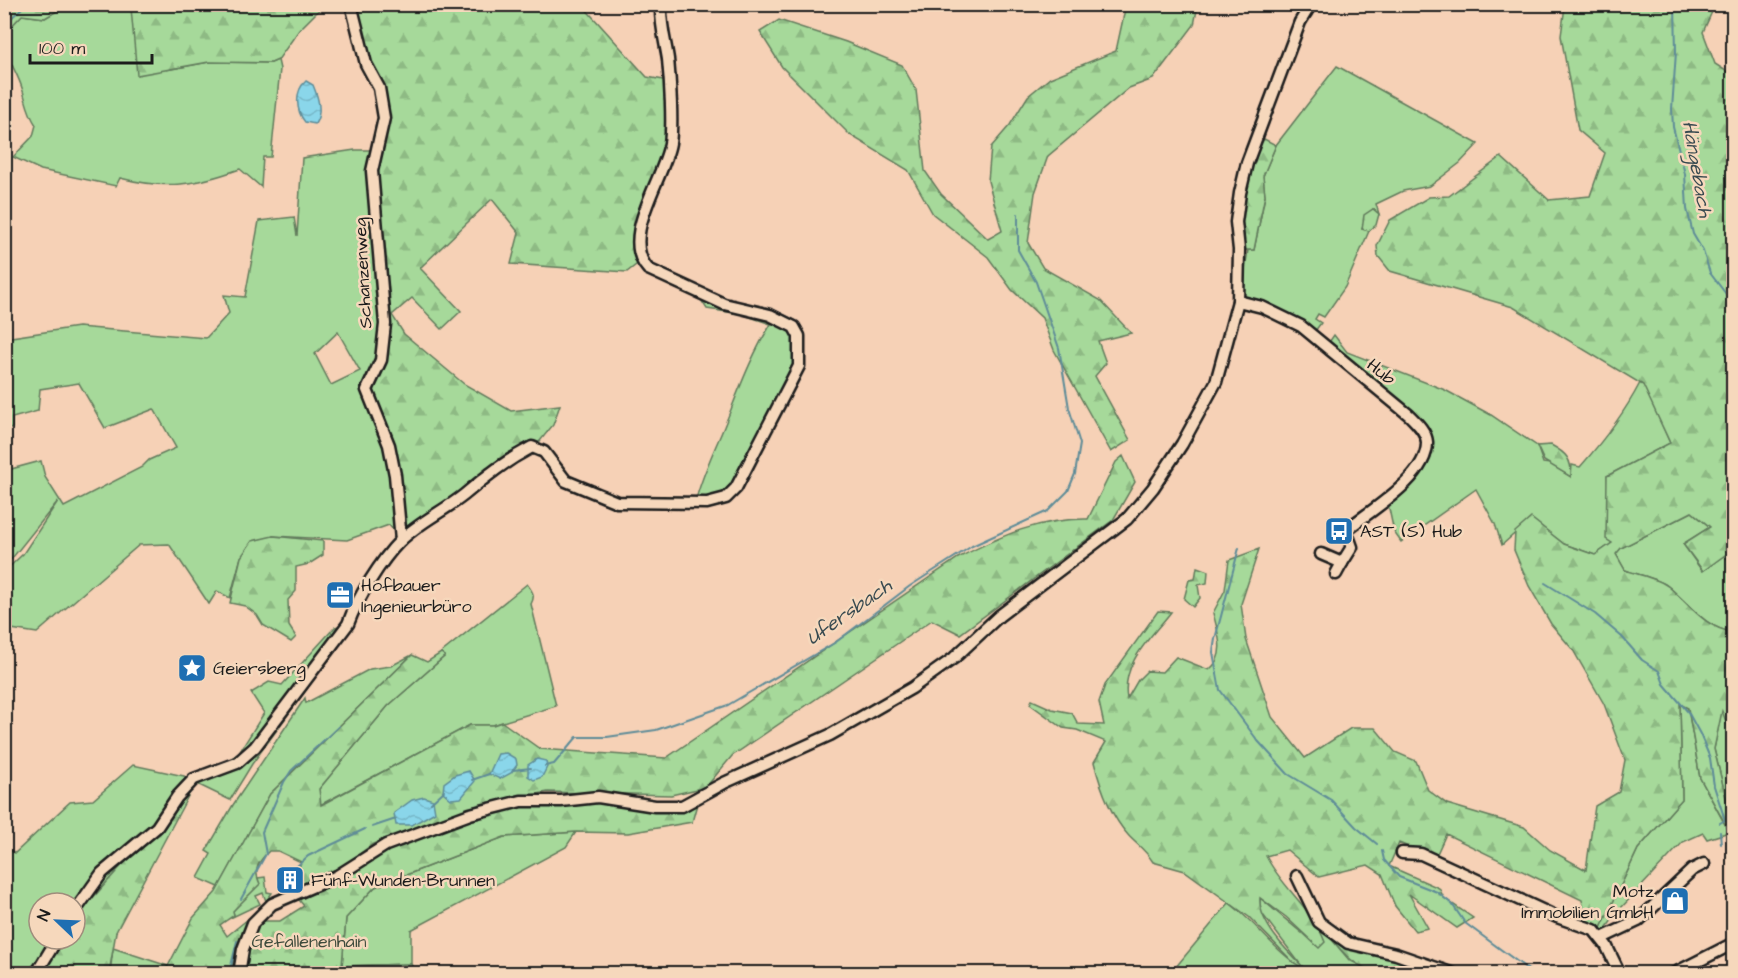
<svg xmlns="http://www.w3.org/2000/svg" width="1738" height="978" font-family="'Architects Daughter',sans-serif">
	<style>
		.green { fill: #a6d99a; stroke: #617a5b; stroke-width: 1.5; fill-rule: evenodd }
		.forest { fill: url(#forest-firs); stroke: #617a5b; stroke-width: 1.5 }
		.water { fill: url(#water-waves); stroke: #5e8c98; stroke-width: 1.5 }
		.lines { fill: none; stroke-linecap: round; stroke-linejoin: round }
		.stream { stroke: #5e8c98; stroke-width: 2 }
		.minor-casing { stroke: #1c1c1c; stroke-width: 15 }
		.minor { stroke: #f6d8bc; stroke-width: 10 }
		.labels { text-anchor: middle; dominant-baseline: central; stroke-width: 5; stroke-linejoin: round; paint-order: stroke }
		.street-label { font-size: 18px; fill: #1c1c1c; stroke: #f6d8bc }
		.poi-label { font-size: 18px; fill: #1c1c1c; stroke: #f6d8bc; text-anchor: start }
		.park-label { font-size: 18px; fill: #3e4b3c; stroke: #f6d8bc }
		.water-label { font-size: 20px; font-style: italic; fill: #384a50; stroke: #f6d8bc }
	</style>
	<defs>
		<pattern id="forest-firs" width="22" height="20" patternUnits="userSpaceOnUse" patternTransform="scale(1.5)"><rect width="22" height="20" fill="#a6d99a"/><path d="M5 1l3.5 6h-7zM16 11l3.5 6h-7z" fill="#8eba84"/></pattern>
		<pattern id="water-waves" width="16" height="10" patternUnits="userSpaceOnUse" patternTransform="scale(1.5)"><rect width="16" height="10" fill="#8ad6ea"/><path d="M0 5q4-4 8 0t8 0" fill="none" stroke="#76b7c8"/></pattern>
	</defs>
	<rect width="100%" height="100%" fill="#f6d1b6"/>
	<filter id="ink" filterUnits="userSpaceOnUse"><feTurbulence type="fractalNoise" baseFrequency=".0167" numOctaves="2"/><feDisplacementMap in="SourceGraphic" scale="12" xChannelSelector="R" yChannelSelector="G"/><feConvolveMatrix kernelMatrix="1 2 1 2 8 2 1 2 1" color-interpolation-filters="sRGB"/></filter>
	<g filter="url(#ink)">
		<g class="green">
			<path d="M67 5H125L131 8 167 70 209 62 271 63 278 60 280 69 271 157H263L261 187 240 169C195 185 167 190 120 178L116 186 41 170 13 157 33 136 36 125C28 113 27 104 23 91 16 67 5 61 4 33L22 15 45 18Z"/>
			<path d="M1337 66 1478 144 1460 163 1430 186 1403 191 1376 204 1379 214 1373 209 1362 229 1369 231 1345 287 1324 317 1318 314 1315 319 1321 323 1315 331 1244 298 1242 289 1248 250H1254L1265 196 1263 176 1276 145Z"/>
			<path d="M355 150H376L389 445 401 540 389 525 347 540 273 536 241 557 230 598 217 591 209 604 169 544 139 545 37 633 5 628V571L23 554 58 501 5 567 4 456 11 469 41 461 45 477 64 507 142 467 149 460 176 448 154 409 105 428 79 383 40 389 38 411 12 418V428L5 431V338L78 327 206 338 229 313 224 295 245 297 259 221 294 217 297 236 302 158ZM338 332 360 371 331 385 315 354Z"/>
			<path d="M704 299C721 312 763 313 786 326 798 332 798 351 794 363 783 399 749 451 730 485L720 495 696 499C703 474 711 457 721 434 737 396 749 359 771 324L741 314 707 309 701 300Z"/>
			<path d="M1334 335 1347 352 1445 390 1491 415 1537 446 1543 463 1551 464 1571 477 1572 465 1580 467C1603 441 1624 414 1640 383L1644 385 1670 443 1607 476 1612 543 1595 555 1564 544 1531 519 1502 545 1495 524 1476 489 1401 542 1394 532 1388 504C1402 491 1428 474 1432 454 1434 445 1428 435 1426 426L1327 345Z"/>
			<path d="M1692 512 1710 527 1683 544 1702 571 1725 555 1733 568V632C1706 629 1689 604 1669 587 1659 578 1638 575 1625 570L1616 554 1621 548Z"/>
			<path d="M527 584C532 591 536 595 531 604L556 706 493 725H470L320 805 319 789 388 706 445 656 441 653Z"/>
			<path d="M348 624 349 631 252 764 230 800 195 783 75 918V903H39V939H57L26 973H5L4 847 15 853 70 802 93 800 133 765 184 776 195 783 239 753 264 713 251 693 269 682 282 685 335 627Z"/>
			<path d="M412 655 270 794 219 887 198 878 211 854 206 851 233 805 305 698 306 703 370 669 391 666Z"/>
			<path d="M1680 704 1688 708 1700 778 1729 832 1707 839 1703 833 1683 842 1620 909 1607 927 1611 932 1606 934 1600 930 1638 849 1682 799Z"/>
			<path d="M1722 709 1733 739V803L1728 806 1714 749Z"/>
			<path d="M576 832 566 847 411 930V964L342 966 346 918 375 887 504 837Z"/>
			<path d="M265 877 267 892 272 893 266 901 263 893 256 896 260 904 226 920 234 916 233 911 258 878Z"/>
			<path d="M1260 898 1302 933 1312 916 1349 960 1375 973 1170 974 1229 903C1256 922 1276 953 1304 969L1260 911Z"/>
			<path d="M113 948 168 966 164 973 110 974Z"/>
		</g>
		<g class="forest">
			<path d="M5 4H67V5L45 18 22 15 5 33Z"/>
			<path d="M125 5V4L324 5 299 30 278 60 271 63 209 62 137 75 131 8Z"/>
			<path d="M352 5H582L647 77 669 81 670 142 646 207 641 261 627 272 511 264 519 233 492 199 420 268 461 311 442 329 412 298 392 315 404 334 464 384 511 411 560 405 553 425 536 446 401 540 395 476 370 390 386 324 376 298 370 176 386 120Z"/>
			<path d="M1126 5H1184L1197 10 1194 25 1153 79 1129 88 1048 156 1035 193 1028 243 1043 268 1100 300 1131 333 1098 341 1106 363 1095 376 1130 440 1111 452 1054 350 1042 318 1012 290 988 257 933 214 908 170 850 135 782 67 760 32 779 20 846 42 902 65 916 90 925 171 941 194 988 239 1002 231 988 181 991 147 1010 125 1028 96 1050 78 1116 51Z"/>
			<path d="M1562 5H1715L1703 32 1715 64 1734 76 1733 567 1725 555 1703 571 1683 544 1710 527 1692 512 1621 548 1616 554 1625 570C1638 575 1659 578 1669 587 1689 604 1706 629 1733 632V739L1722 711 1714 749 1728 806 1733 819V852L1730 854 1729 831 1700 778 1688 708 1680 704 1682 799 1638 849 1600 930 1586 921 1582 900 1446 834 1435 858 1399 843 1389 866 1439 888 1444 898 1473 918 1457 928 1409 894 1428 928 1415 931 1395 906 1382 874 1368 865 1319 877 1287 850 1266 856C1282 888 1312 908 1325 942L1319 948 1286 917 1260 898C1258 924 1290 954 1307 971L1293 962 1249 917 1185 871 1153 862C1145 849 1137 845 1128 835 1111 816 1100 786 1094 762L1106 742 1077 730 1063 728 1030 704 1032 700 1052 709 1072 713 1078 724 1104 725 1099 702 1105 685 1158 611 1171 612C1150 639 1121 663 1127 699L1138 680 1147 671 1162 672 1176 657 1209 670C1227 655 1218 633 1213 613L1225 590 1229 560 1259 549 1241 604 1246 639 1272 717 1305 758 1351 728H1375L1395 752 1416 761 1428 790 1447 804 1524 827 1550 850 1586 870 1595 806 1619 792 1625 760 1604 704 1573 650 1551 624 1529 586 1514 550 1515 532 1531 518 1564 544 1595 555 1612 543 1606 539 1607 476 1670 443 1643 385 1513 307 1390 271 1378 256 1377 246 1390 220 1429 197 1449 196 1501 157 1549 200 1590 196 1605 153 1578 130 1561 36 1565 6Z"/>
			<path d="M1264 139 1276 145 1263 176 1265 195 1254 250H1239L1236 222 1247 163Z"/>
			<path d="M1373 209 1379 214 1376 225 1369 231 1362 229 1364 215Z"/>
			<path d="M1551 445C1566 453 1572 459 1571 477L1544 461 1537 446Z"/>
			<path d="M1123 456 1135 482 1113 520 960 634 932 620 732 756 706 787 671 795 548 792 481 804 373 844 335 872 294 890 293 883 301 862 278 851H269C258 862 253 869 260 884L233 911 234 915 220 925 227 936 248 919 237 947 230 973 164 974 193 918 216 892 270 794 412 655 427 662 441 653 445 656 388 706 319 789 321 805 470 725H493L502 722 540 749 666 758 958 558C1000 536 1040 518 1088 519L1116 462Z"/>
			<path d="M273 536 323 541V555L309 564 296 567V591L288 600 289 626 296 637 291 642 263 625 257 615 245 606 230 603 241 557 252 541Z"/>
			<path d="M1197 567 1208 571 1207 583 1198 585 1200 598 1193 607 1184 599 1189 580 1195 579Z"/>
			<path d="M195 783 116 932 109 973 26 974 57 939H75V918Z"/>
			<path d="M590 801 697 804 692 822 628 833 576 832 504 837 375 887 346 918 342 966 411 964 416 973 242 974 247 947 261 921H280L304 906 296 896 402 841 510 806Z"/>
			<path d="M1327 932 1397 957 1418 969 1415 973C1369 973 1355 972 1327 932Z"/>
		</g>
		<g class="water">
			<path d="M306 81 313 85C318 97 323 112 315 124L305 122C296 111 294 91 306 81Z"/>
			<path d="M506 753 516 759 517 765 511 773 500 779 489 774 498 754Z"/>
			<path d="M537 759 546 761 547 767 542 777 534 780 528 776V765Z"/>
			<path d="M469 771 475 781 461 798 451 799 443 792 444 783 455 775Z"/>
			<path d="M424 797 433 800 435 812 412 825H396L394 813 412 800Z"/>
		</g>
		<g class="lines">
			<g class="stream">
				<path d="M1675 4 1676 52 1672 109 1673 127 1685 174 1687 209 1693 234 1703 251 1710 273 1726 294 1734 329"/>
				<path d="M4 25 26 4"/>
				<path d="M1239 548 1215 639 1213 652 1220 690 1258 741 1288 774 1331 800 1356 827 1377 844"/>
				<path d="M1545 583 1595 614 1622 637 1642 660 1659 671 1664 684 1688 712 1700 734 1710 758 1714 786 1725 820 1720 823"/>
				<path d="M545 766 554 764 577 737H607L656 730 728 705 836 642 910 586 972 546 1048 511 1068 491 1075 474 1080 444 1069 408 1059 348 1036 282 1018 250V214"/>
				<path d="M513 770 531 768"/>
				<path d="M472 780 489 774"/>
				<path d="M431 803 444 791"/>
				<path d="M372 827 396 819"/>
				<path d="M1720 832 1721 844"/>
				<path d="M1382 851 1384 860 1399 877 1437 892 1452 904 1465 923 1534 974"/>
				<path d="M296 886V867L308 856 365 829"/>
				<path d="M241 899 266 854 262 832 284 782 291 771 339 726"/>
				<path d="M229 974 237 941"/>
			</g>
			<g class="minor-casing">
				<g id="minor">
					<path d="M351 4 366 64 379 88 384 118 372 171 385 324 381 360 367 390 389 445 395 475 401 540"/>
					<path d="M1238 301 1262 307 1301 326 1409 415C1416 422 1426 431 1427 442 1428 477 1371 510 1346 530L1352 547 1342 563"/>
					<path d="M1321 554 1342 563 1336 574"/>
					<path d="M1402 853 1421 854 1557 917 1594 930 1606 945 1620 974"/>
					<path d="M1297 876 1319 922 1348 943 1396 954 1454 974"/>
					<path d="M75 911 102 873 157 827 177 797 194 779 237 763 255 747 348 624C357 599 381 560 400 541 418 523 444 511 464 495 488 475 504 462 532 447L544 452 566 481 617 502 707 503 726 498 736 488 799 366V336L794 327 770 315 724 304 648 269C619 237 664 179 670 143 673 124 670 79 668 59 665 40 660 24 661 4"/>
					<path d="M1602 938 1638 921 1692 870 1704 864"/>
					<path d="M36 974 57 939"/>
					<path d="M239 974 243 949 253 923 272 904 337 876 386 845 470 814 521 801H561L598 797 655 806H682L724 783 830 735 912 688 954 658 999 616 1127 519 1153 488 1182 444 1216 382 1238 301 1239 250 1236 222 1240 193 1247 163 1300 22 1311 4"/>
					<path d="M1673 974 1734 943"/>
				</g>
			</g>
			<use href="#minor" class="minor"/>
		</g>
	</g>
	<defs>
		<g id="bus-square" transform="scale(1.5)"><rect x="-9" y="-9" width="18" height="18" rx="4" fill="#1f6fb2" stroke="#f6d8bc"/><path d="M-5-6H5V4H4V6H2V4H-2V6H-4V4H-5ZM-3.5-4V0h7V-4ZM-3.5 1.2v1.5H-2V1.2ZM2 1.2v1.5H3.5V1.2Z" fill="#fff"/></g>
		<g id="office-square" transform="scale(1.5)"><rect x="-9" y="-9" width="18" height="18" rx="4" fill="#1f6fb2" stroke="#f6d8bc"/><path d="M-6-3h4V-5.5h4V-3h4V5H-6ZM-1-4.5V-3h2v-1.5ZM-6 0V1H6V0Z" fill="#fff"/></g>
		<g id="sight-square" transform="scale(1.5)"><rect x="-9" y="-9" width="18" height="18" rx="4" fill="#1f6fb2" stroke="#f6d8bc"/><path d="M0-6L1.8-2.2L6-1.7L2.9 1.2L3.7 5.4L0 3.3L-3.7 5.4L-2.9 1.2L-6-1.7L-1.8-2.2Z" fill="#fff"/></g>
		<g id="building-square" transform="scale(1.5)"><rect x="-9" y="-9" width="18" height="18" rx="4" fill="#1f6fb2" stroke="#f6d8bc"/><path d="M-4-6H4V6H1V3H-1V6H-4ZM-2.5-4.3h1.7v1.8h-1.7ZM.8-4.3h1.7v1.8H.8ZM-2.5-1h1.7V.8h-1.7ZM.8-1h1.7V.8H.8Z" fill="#fff"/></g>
		<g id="shop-square" transform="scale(1.5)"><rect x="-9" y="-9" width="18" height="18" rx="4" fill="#1f6fb2" stroke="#f6d8bc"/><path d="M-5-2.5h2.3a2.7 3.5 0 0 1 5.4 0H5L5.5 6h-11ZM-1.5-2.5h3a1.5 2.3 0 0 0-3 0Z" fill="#fff"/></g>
	</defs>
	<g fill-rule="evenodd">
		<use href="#bus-square" x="1339" y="531"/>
		<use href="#office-square" x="340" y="595"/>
		<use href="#sight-square" x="192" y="668"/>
		<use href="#building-square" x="290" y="880"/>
		<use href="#shop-square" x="1675" y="901"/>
	</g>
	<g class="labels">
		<g class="street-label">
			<text transform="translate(363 273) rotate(-93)">Schanzenweg</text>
			<text transform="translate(1381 372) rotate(39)">Hub</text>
		</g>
		<g class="poi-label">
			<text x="1360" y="531">AST (S) Hub</text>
			<text x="361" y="585">Hofbauer<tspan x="361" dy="21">Ingenieurbüro</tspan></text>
			<text x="213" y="668">Geiersberg</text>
			<text x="311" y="880">Fünf-Wunden-Brunnen</text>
			<text x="1654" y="891" text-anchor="end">Motz<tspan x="1654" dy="21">Immobilien GmbH</tspan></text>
		</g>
		<g class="park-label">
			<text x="309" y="941">Gefallenenhain</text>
		</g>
		<g class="water-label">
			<text transform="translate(1697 169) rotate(80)">Hängebach</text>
			<text transform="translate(849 612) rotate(-35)">Ufersbach</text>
		</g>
	</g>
	<rect width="1738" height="978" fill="none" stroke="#f6d8bc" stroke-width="24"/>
	<rect x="12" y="12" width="1714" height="954" fill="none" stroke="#1c1c1c" stroke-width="2" filter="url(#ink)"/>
	<g transform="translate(57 921) rotate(293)"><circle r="28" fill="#f6d8bc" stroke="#9f8d7c" stroke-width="1.5"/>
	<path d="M0-4.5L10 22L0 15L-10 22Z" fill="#1f6fb2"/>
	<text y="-9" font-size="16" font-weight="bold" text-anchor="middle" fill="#1c1c1c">N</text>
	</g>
	<path d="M30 54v9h122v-9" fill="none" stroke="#1c1c1c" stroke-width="3"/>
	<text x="39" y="54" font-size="18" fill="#1c1c1c" stroke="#f6d8bc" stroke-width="4.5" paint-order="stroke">100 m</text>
</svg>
